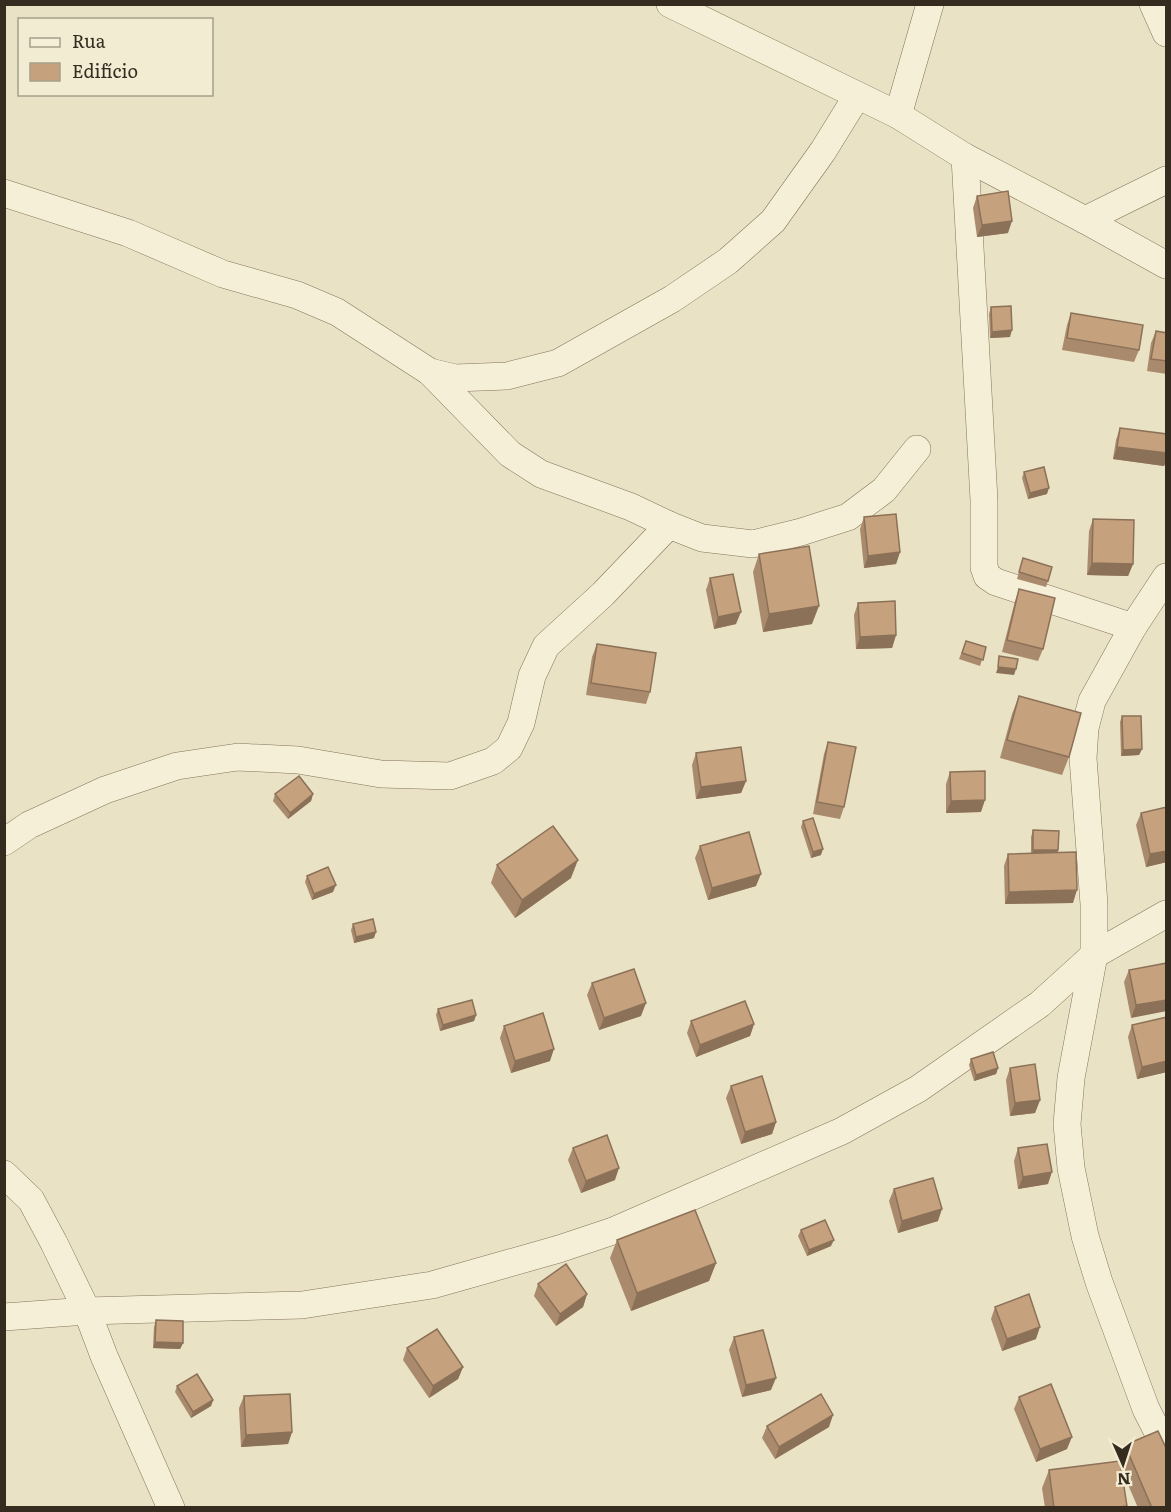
<svg xmlns="http://www.w3.org/2000/svg" width="1171" height="1512" font-family="Literata,serif">
	<style>
		.lines { fill: none; stroke-linecap: round; stroke-linejoin: round }
		.minor-casing { stroke: #83745c; stroke-width: 28 }
		.minor { stroke: #f6efd7; stroke-width: 27 }
		.wall { fill: #aa8a6c }
		.shaded-wall { fill: #8b7158 }
		.building { fill: #c6a17d; stroke: #8b7158; stroke-width: 1.5 }
	</style>
	<rect width="100%" height="100%" fill="#eae2c4"/>
	<g class="lines">
		<g class="minor-casing">
			<g id="minor">
				<path d="M670 4 898 115 965 157 1085 220 1166 265"/>
				<path d="M1153 4 1166 33"/>
				<path d="M898 115 930 4"/>
				<path d="M965 157 984 500V567L987 576 996 582 1133 627"/>
				<path d="M4 193 128 233 223 274 297 295 337 312 430 372 455 378 507 376 558 363 672 299 728 261 773 221 823 151 857 96"/>
				<path d="M1085 220 1166 180"/>
				<path d="M430 372 510 454 541 474 631 507 669 525 702 538 753 544 801 532 848 517 884 490 917 449"/>
				<path d="M1166 577 1133 627 1092 701 1085 728 1083 758 1094 904V955L1071 1078 1067 1124 1071 1168 1085 1236 1099 1282 1146 1409 1166 1448"/>
				<path d="M4 842 29 825 105 790 177 766 238 757 298 760 381 774 450 776 493 761 509 748 521 723 532 676 546 646 603 594 669 525"/>
				<path d="M4 1174 31 1200 54 1243 87 1311 104 1356 171 1508"/>
				<path d="M4 1317 87 1311 302 1305 432 1285 559 1249 613 1231 842 1131 918 1089 1040 1004 1094 955 1166 914"/>
			</g>
		</g>
		<use href="#minor" class="minor"/>
	</g>
	<g class="wall">
		<path d="M977 196 1008 233 977 237 973 208Z"/>
		<path d="M991 307 1010 337 990 338 989 314Z"/>
		<path d="M1071 313 1139 350 1134 362 1062 350 1067 325Z"/>
		<path d="M1156 331 1167 333V374L1147 371 1151 343Z"/>
		<path d="M1120 428 1167 434V459L1164 466 1113 459 1116 440Z"/>
		<path d="M1024 472 1047 494 1028 499 1022 478Z"/>
		<path d="M864 517 900 552 896 564 864 568 860 529Z"/>
		<path d="M1093 519 1133 564 1128 576 1087 575 1089 531Z"/>
		<path d="M759 554 812 624 763 632 753 572Z"/>
		<path d="M1023 558 1048 581 1046 587 1017 579Z"/>
		<path d="M710 578 736 624 714 629 706 590Z"/>
		<path d="M1019 589 1043 649 1038 661 1002 652 1015 601Z"/>
		<path d="M858 603 896 635 892 648 856 649 854 615Z"/>
		<path d="M966 641 986 647 980 666 959 659Z"/>
		<path d="M597 644 650 692 646 704 586 695 592 657Z"/>
		<path d="M1019 696 1069 757 1062 775 1000 758 1012 714Z"/>
		<path d="M1122 716 1142 749 1139 755 1121 756 1120 722Z"/>
		<path d="M828 742 844 807 840 819 813 814 824 754Z"/>
		<path d="M696 753 746 781 741 793 696 799 692 765Z"/>
		<path d="M950 772 981 812 946 813V784Z"/>
		<path d="M275 794H313L311 801 288 819 273 801Z"/>
		<path d="M1167 807V862L1146 867 1136 825 1141 813Z"/>
		<path d="M803 821 821 855 811 858 801 827Z"/>
		<path d="M1033 830 1058 850 1057 853 1073 903 1005 904 1004 866 1008 854 1031 853V837Z"/>
		<path d="M700 846 756 886 708 900 695 858Z"/>
		<path d="M497 865 571 878 515 918 491 883Z"/>
		<path d="M307 876 333 892 312 900 305 882Z"/>
		<path d="M353 924 374 938 354 943 351 930Z"/>
		<path d="M1167 963 1131 1018 1124 982 1129 970Z"/>
		<path d="M592 983 641 1016 599 1030 587 995Z"/>
		<path d="M438 1009 476 1015 474 1021 440 1031 436 1015Z"/>
		<path d="M1167 1017V1072L1137 1079 1128 1037 1132 1025Z"/>
		<path d="M691 1021 754 1024 750 1036 696 1057 687 1033Z"/>
		<path d="M504 1026 550 1061 511 1073 500 1038Z"/>
		<path d="M971 1059 998 1068 996 1074 974 1081 969 1065Z"/>
		<path d="M1010 1068 1040 1100 1035 1113 1010 1116 1006 1080Z"/>
		<path d="M731 1086 776 1122 772 1134 741 1144 726 1098Z"/>
		<path d="M573 1148 615 1180 581 1193 568 1160Z"/>
		<path d="M1018 1148 1048 1184 1018 1189 1014 1161Z"/>
		<path d="M894 1189 938 1221 898 1233 889 1201Z"/>
		<path d="M801 1230 831 1246 807 1256 798 1236Z"/>
		<path d="M617 1240 716 1263 709 1281 631 1311 610 1258Z"/>
		<path d="M538 1284 587 1294 583 1307 556 1326 534 1296Z"/>
		<path d="M995 1307 1036 1339 1002 1351 991 1319Z"/>
		<path d="M156 1320 183 1343 180 1349 153 1348 154 1327Z"/>
		<path d="M734 1337 771 1390 742 1397 729 1350Z"/>
		<path d="M407 1348 463 1367 458 1379 429 1398 403 1360Z"/>
		<path d="M177 1386 213 1400 211 1406 191 1418 175 1392Z"/>
		<path d="M244 1396 292 1432 288 1444 241 1447 239 1408Z"/>
		<path d="M1019 1397 1067 1449 1036 1462 1014 1409Z"/>
		<path d="M767 1426 829 1427 775 1459 762 1438Z"/>
		<path d="M1125 1445 1167 1508H1138L1121 1468 1127 1506 1126 1508H1045L1042 1488 1049 1470 1120 1461Z"/>
	</g>
	<g class="shaded-wall">
		<path d="M1012 221 1008 233 977 237 982 225Z"/>
		<path d="M1012 330 1010 337 990 338 992 332Z"/>
		<path d="M1117 447 1167 453V459L1164 466 1113 459Z"/>
		<path d="M1049 488 1047 494 1028 499 1030 493Z"/>
		<path d="M900 552 896 564 864 568 868 556Z"/>
		<path d="M1092 563 1133 564 1128 576 1087 575Z"/>
		<path d="M819 606 812 624 763 632 769 614Z"/>
		<path d="M741 612 736 624 714 629 718 617Z"/>
		<path d="M896 635 892 648 856 649 860 637Z"/>
		<path d="M998 667 1016 669 1014 675 996 673Z"/>
		<path d="M1142 749 1139 755 1121 756 1123 750Z"/>
		<path d="M746 781 741 793 696 799 701 787Z"/>
		<path d="M313 794 311 801 288 819 290 813Z"/>
		<path d="M985 800 981 812 946 813 951 801Z"/>
		<path d="M823 849 821 855 811 858 813 852Z"/>
		<path d="M1033 850H1058L1056 857 1031 856Z"/>
		<path d="M1167 851V862L1146 867 1150 854Z"/>
		<path d="M578 860 571 878 515 918 522 900Z"/>
		<path d="M761 874 756 886 708 900 712 888Z"/>
		<path d="M336 885 333 892 312 900 314 894Z"/>
		<path d="M1077 890 1073 903 1005 904 1009 892Z"/>
		<path d="M376 932 374 938 354 943 356 937Z"/>
		<path d="M1167 1000V1011L1131 1018 1136 1005Z"/>
		<path d="M646 1003 641 1016 599 1030 604 1018Z"/>
		<path d="M476 1015 474 1021 440 1031 443 1025Z"/>
		<path d="M754 1024 750 1036 696 1057 700 1045Z"/>
		<path d="M554 1049 550 1061 511 1073 515 1061Z"/>
		<path d="M1167 1061V1072L1137 1079 1142 1067Z"/>
		<path d="M998 1068 996 1074 974 1081 976 1075Z"/>
		<path d="M1040 1100 1035 1113 1010 1116 1015 1103Z"/>
		<path d="M776 1122 772 1134 741 1144 745 1132Z"/>
		<path d="M619 1168 615 1180 581 1193 586 1181Z"/>
		<path d="M1052 1172 1048 1184 1018 1189 1023 1177Z"/>
		<path d="M942 1209 938 1221 898 1233 902 1221Z"/>
		<path d="M834 1240 831 1246 807 1256 809 1250Z"/>
		<path d="M716 1263 709 1281 631 1311 637 1293Z"/>
		<path d="M587 1294 583 1307 556 1326 560 1314Z"/>
		<path d="M1040 1327 1036 1339 1002 1351 1007 1339Z"/>
		<path d="M155 1342 183 1343 180 1349 153 1348Z"/>
		<path d="M463 1367 458 1379 429 1398 433 1386Z"/>
		<path d="M776 1378 771 1390 742 1397 746 1385Z"/>
		<path d="M213 1400 211 1406 191 1418 193 1412Z"/>
		<path d="M833 1415 829 1427 775 1459 779 1447Z"/>
		<path d="M292 1432 288 1444 241 1447 246 1435Z"/>
		<path d="M1072 1437 1067 1449 1036 1462 1040 1449Z"/>
	</g>
	<g class="building">
		<path d="M1008 191 1012 221 982 225 977 196Z"/>
		<path d="M1011 306 1012 330 992 332 991 307Z"/>
		<path d="M1071 313 1143 325 1139 350 1067 338Z"/>
		<path d="M1156 331 1167 333V361L1151 359Z"/>
		<path d="M1120 428 1167 434V453L1117 447Z"/>
		<path d="M1044 467 1049 488 1030 493 1024 472Z"/>
		<path d="M896 514 900 552 868 556 864 517Z"/>
		<path d="M1093 519 1134 520 1133 564 1092 563Z"/>
		<path d="M809 546 819 606 769 614 759 554Z"/>
		<path d="M1023 558 1052 567 1048 581 1019 572Z"/>
		<path d="M733 574 741 612 718 617 710 578Z"/>
		<path d="M1019 589 1055 598 1043 649 1007 640Z"/>
		<path d="M895 601 896 635 860 637 858 603Z"/>
		<path d="M966 641 986 647 983 660 962 653Z"/>
		<path d="M597 644 656 653 650 692 591 683Z"/>
		<path d="M999 656 1018 659 1016 669 998 667Z"/>
		<path d="M1019 696 1081 713 1069 757 1007 740Z"/>
		<path d="M1122 716H1141L1142 749 1123 750Z"/>
		<path d="M828 742 856 747 844 807 817 802Z"/>
		<path d="M741 747 746 781 701 787 696 753Z"/>
		<path d="M985 771V800L951 801 950 772Z"/>
		<path d="M299 776 313 794 290 813 275 794Z"/>
		<path d="M1167 807V851L1150 854 1141 813Z"/>
		<path d="M813 818 823 849 813 852 803 821Z"/>
		<path d="M553 826 578 860 522 900 497 865Z"/>
		<path d="M1033 830 1059 831 1058 850H1033Z"/>
		<path d="M749 832 761 874 712 888 700 846Z"/>
		<path d="M1076 852 1077 890 1009 892 1008 854Z"/>
		<path d="M328 867 336 885 314 894 307 876Z"/>
		<path d="M373 919 376 932 356 937 353 924Z"/>
		<path d="M1167 963V1000L1136 1005 1129 970Z"/>
		<path d="M634 969 646 1003 604 1018 592 983Z"/>
		<path d="M472 1000 476 1015 443 1025 438 1009Z"/>
		<path d="M745 1001 754 1024 700 1045 691 1021Z"/>
		<path d="M543 1013 554 1049 515 1061 504 1026Z"/>
		<path d="M1167 1017V1061L1142 1067 1132 1025Z"/>
		<path d="M993 1052 998 1068 976 1075 971 1059Z"/>
		<path d="M1035 1064 1040 1100 1015 1103 1010 1068Z"/>
		<path d="M762 1076 776 1122 745 1132 731 1086Z"/>
		<path d="M607 1135 619 1168 586 1181 573 1148Z"/>
		<path d="M1047 1144 1052 1172 1023 1177 1018 1148Z"/>
		<path d="M933 1178 942 1209 902 1221 894 1189Z"/>
		<path d="M695 1210 716 1263 637 1293 617 1240Z"/>
		<path d="M825 1220 834 1240 809 1250 801 1230Z"/>
		<path d="M566 1264 587 1294 560 1314 538 1284Z"/>
		<path d="M1029 1294 1040 1327 1007 1339 995 1307Z"/>
		<path d="M156 1320 183 1321V1343L155 1342Z"/>
		<path d="M437 1329 463 1367 433 1386 407 1348Z"/>
		<path d="M763 1330 776 1378 746 1385 734 1337Z"/>
		<path d="M197 1374 213 1400 193 1412 177 1386Z"/>
		<path d="M1051 1384 1072 1437 1040 1449 1019 1397Z"/>
		<path d="M290 1394 292 1432 246 1435 244 1396Z"/>
		<path d="M821 1394 833 1415 779 1447 767 1426Z"/>
		<path d="M1158 1431 1167 1450V1508H1152L1125 1445Z"/>
		<path d="M1120 1461 1127 1506 1114 1508H1054L1049 1470Z"/>
	</g>
	<rect width="1171" height="1512" fill="none" stroke="#352b1f" stroke-width="12"/>
	<rect x="18" y="18" width="195" height="78" fill="#f2ecd3" stroke="#a69f8b" stroke-width="1.5"/>
	<rect x="30" y="38" width="30" height="9" fill="#f6efd7" stroke="#a69f8b" stroke-width="1.5"/>
	<text x="72" y="48" font-size="18" fill="#352b1f">Rua</text>
	<rect x="30" y="63" width="30" height="18" fill="#c6a17d" stroke="#a69f8b" stroke-width="1.5"/>
	<text x="72" y="78" font-size="18" fill="#352b1f">Edifício</text>
	<g transform="translate(1123 1464) rotate(177)" stroke="#f2ecd3" stroke-width="4.5" paint-order="stroke">
	<path d="M0-4.5L10 22L0 15L-10 22Z" fill="#352b1f"/>
	<text y="-9" font-size="16" font-weight="bold" text-anchor="middle" fill="#352b1f">N</text>
	</g>
</svg>
